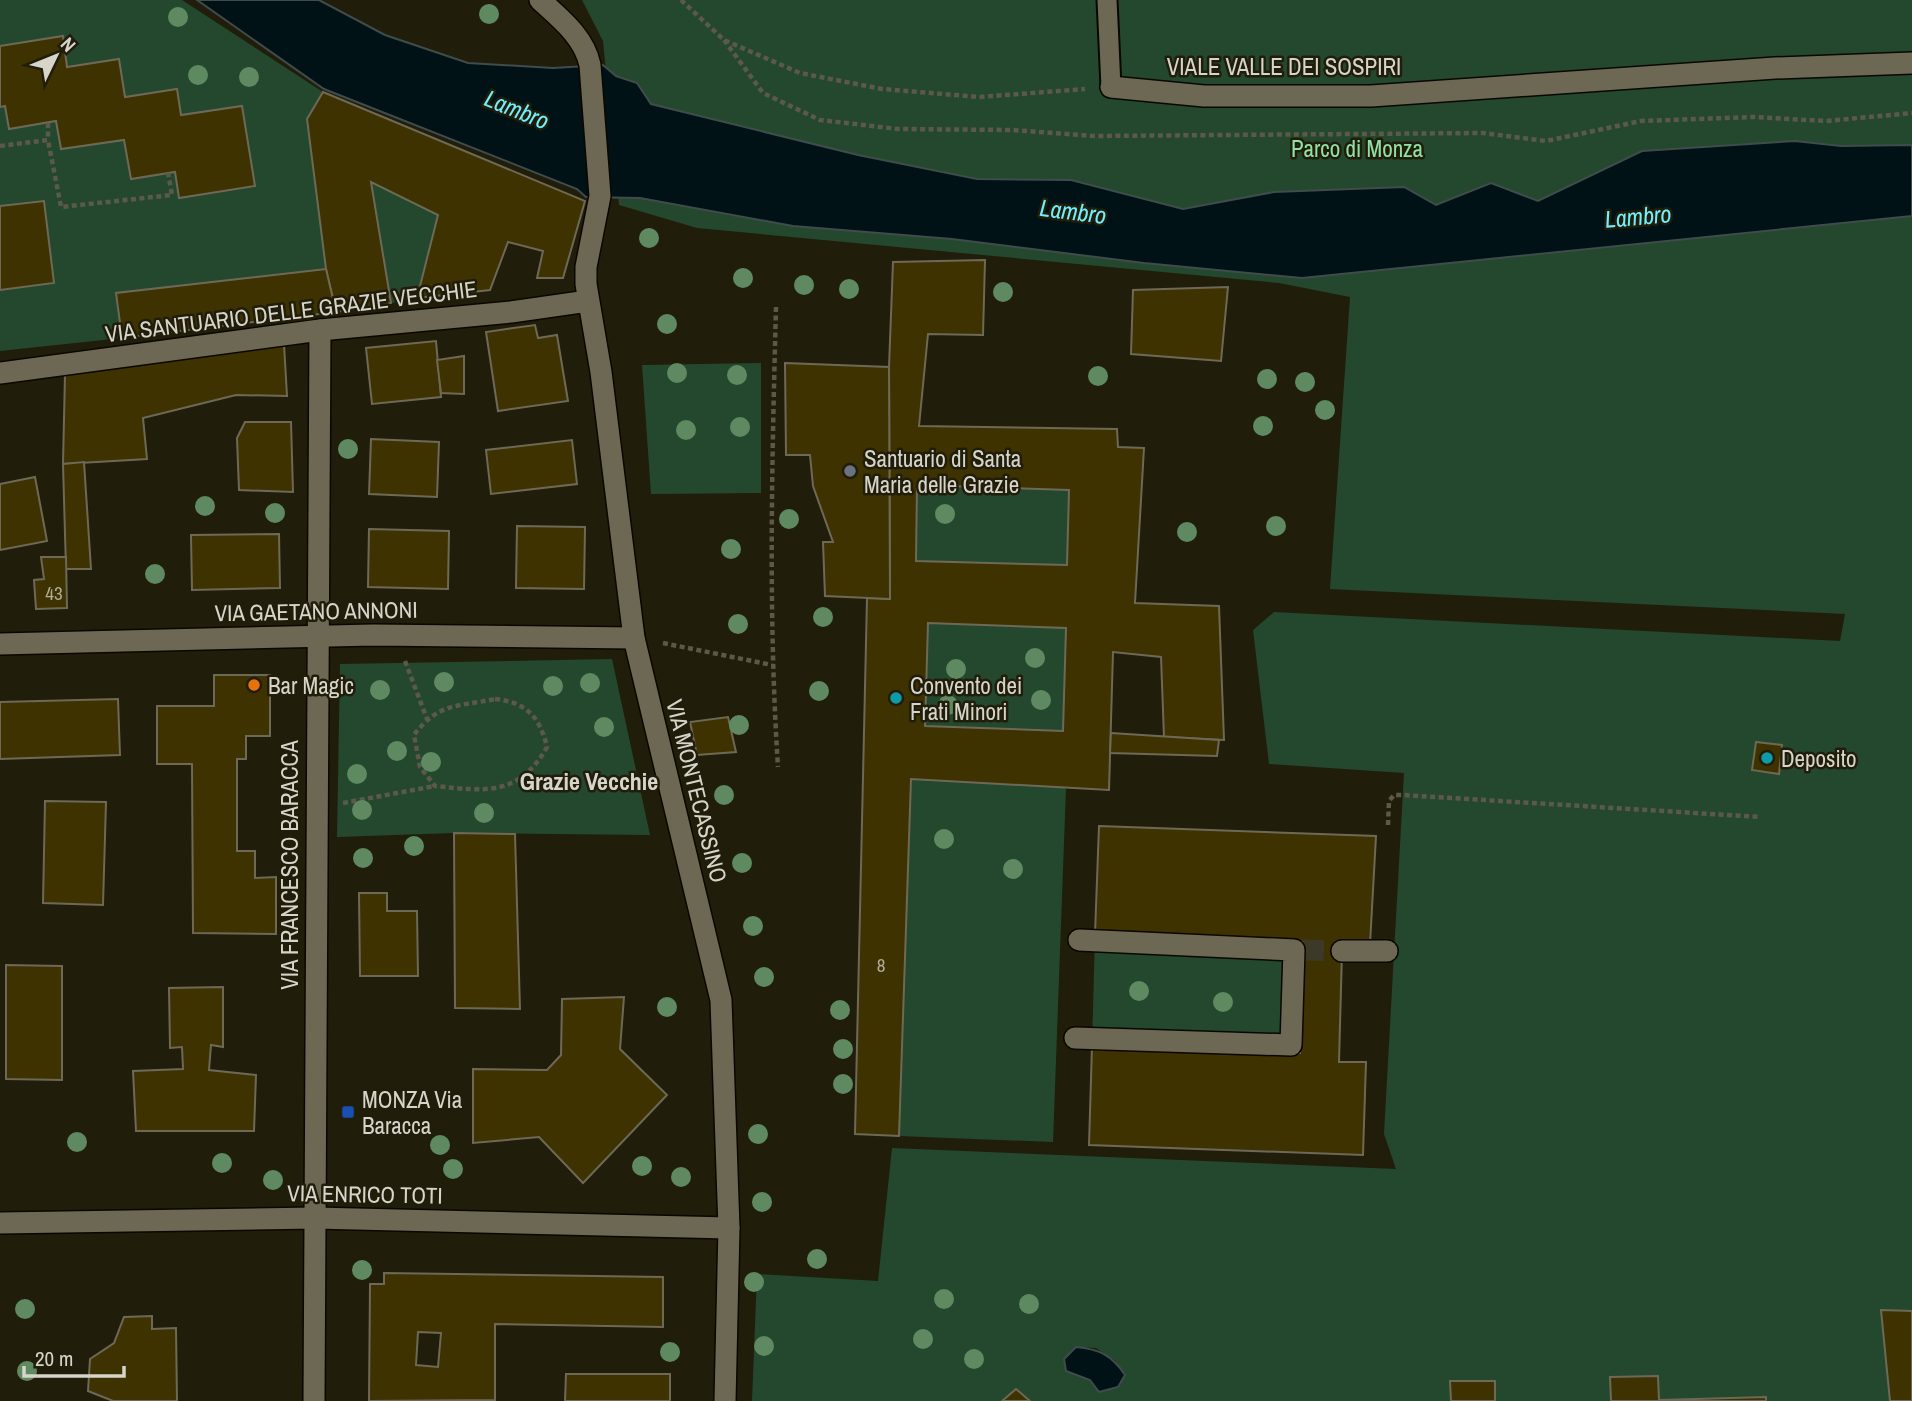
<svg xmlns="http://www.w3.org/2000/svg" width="1912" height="1401" font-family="'Archivo Narrow',sans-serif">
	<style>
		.green { fill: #23482e; fill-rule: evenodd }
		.water { fill: #001215; stroke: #404c4b; stroke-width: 2 }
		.building { fill: #3e3200; stroke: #6e6956; stroke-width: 2; fill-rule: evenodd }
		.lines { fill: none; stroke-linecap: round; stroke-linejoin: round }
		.street-tunnel { stroke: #3c3928; stroke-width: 21; stroke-dasharray: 21 10; stroke-linecap: butt }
		.lane-casing { stroke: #0b0700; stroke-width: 23 }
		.street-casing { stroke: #0b0700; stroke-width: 24 }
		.path { stroke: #5c5949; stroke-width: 4.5; stroke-dasharray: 5 3.5; stroke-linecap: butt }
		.lane { stroke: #6d6854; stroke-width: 19 }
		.street { stroke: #6d6854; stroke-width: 21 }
		.tree { fill: #5f8961 }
		.worship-dot { fill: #6b7280; stroke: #211d0b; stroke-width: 2.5 }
		.food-dot { fill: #e8710a; stroke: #211d0b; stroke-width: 2.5 }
		.culture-dot { fill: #0f9aa8; stroke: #211d0b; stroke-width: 2.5 }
		.transit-dot { fill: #1a4fb4; stroke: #211d0b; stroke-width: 2.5 }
		.labels { text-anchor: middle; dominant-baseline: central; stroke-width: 5; stroke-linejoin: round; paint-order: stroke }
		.number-label { font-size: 19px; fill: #b1ac98 }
		.street-label { font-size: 23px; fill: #d7d5ca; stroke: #211d0b }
		.park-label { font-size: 23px; fill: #91e1a7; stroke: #211d0b }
		.poi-label { font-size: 23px; fill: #d7d5ca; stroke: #211d0b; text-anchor: start }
		.water-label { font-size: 24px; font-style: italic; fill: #72effe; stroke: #211d0b }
		.neighbourhood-label { font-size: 24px; font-weight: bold; fill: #d7d5ca; stroke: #211d0b }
	</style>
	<rect width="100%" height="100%" fill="#211d0b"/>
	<g class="green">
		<path d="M0 0H182L323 92 307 119 326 269 117 293 122 338 0 351V290L54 283 44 201 0 206V107L5 106 9 129 56 121 61 149 124 140 181 115 177 89 125 97 119 59 67 67 62 36 0 46Z"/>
		<path d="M582 0H1912V1311L1881 1310 1890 1401H1766V1397L1659 1400 1657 1376 1610 1377 1611 1401H1495L1451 1381V1401H1030L1016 1389 1002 1401H752L757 1274 878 1281 892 1148 1396 1169 1384 1134 1404 773 1269 764 1253 630 1274 612 1840 641 1845 614 1330 589 1350 297 1279 283 697 228 619 205 603 41ZM1076 1347 1096 1348 1116 1361 1099 1392 1090 1380Z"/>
		<path d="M371 182 438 215 417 298 391 303Z"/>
		<path d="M761 363V493L651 494 642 365Z"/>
		<path d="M917 485 1069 490 1067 565 916 561Z"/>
		<path d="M928 623 1066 628 1063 731 925 726Z"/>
		<path d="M612 659 650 835 454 833 337 837 340 664Z"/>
		<path d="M911 779 1066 788 1053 1142 899 1136Z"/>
		<path d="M1095 934 1303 942 1300 1053 1092 1046Z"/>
	</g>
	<g class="water">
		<path d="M197 0H319L385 35 468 63 553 68 603 65 616 76 637 83 651 104 858 155 977 179 1071 180 1183 209 1274 192 1404 187 1436 205 1491 183 1538 201 1642 151 1795 141 1841 146 1912 145V216L1302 278 1144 263 952 239 793 226 640 198 586 197 577 189 324 89Z"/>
		<path d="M1076 1347C1099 1349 1112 1355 1125 1375L1118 1387 1099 1392 1090 1380 1066 1371 1064 1359Z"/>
	</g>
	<g class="building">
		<path d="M63 36 67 67 119 59 125 97 177 89 181 115 242 106 255 186 179 198 175 172 131 179 124 140 61 149 56 121 9 129 5 106 0 107V46Z"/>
		<path d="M323 92 585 201 563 278H537L543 251 508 242 490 290 417 298 438 215 371 182 391 303 336 312 326 269 307 119Z"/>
		<path d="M44 201 54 283 0 290V206Z"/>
		<path d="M985 260 983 335 928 334 919 426 1117 429 1118 447 1144 448 1135 603 1219 606 1224 740 1164 737 1161 657 1113 652 1109 790 911 779 899 1136 855 1134 867 598 890 599 889 367 893 262ZM917 485 1069 490 1067 565 916 561ZM928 623 1066 628 1063 731 925 726Z"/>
		<path d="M326 269 336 312 122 338 116 293Z"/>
		<path d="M1228 287 1221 361 1131 354 1133 290Z"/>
		<path d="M535 325 538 338 557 335 568 401 498 411 486 332Z"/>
		<path d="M436 341 441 397 372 404 366 348Z"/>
		<path d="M284 344 287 396 236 395 143 418 147 459 63 464 65 374Z"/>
		<path d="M464 356V394L441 393 437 360Z"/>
		<path d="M785 363 889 367 890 599 825 596 823 542H833L813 486 810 455H786Z"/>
		<path d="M245 422H291L293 492 239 490 237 438Z"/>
		<path d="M371 439 439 442 437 497 369 494Z"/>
		<path d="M572 440 577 484 491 494 486 450Z"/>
		<path d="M84 462 91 569H66L63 464Z"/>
		<path d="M35 477 47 541 0 550V484Z"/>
		<path d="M517 526 585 527 584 589 516 588Z"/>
		<path d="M369 529 449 531 448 589 368 587Z"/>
		<path d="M279 534 280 588 192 590 191 535Z"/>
		<path d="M41 557H66L67 608 36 609 34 580 44 579Z"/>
		<path d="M214 675H270V736H246V759H237V851H255V878L276 877V934L193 933 192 764H157V706H214Z"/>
		<path d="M118 699 120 755 0 759V702Z"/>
		<path d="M728 717 736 752 697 755 690 722Z"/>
		<path d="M1111 733 1219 740 1217 756 1110 753Z"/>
		<path d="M1756 742 1782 745 1779 774 1752 770Z"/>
		<path d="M45 801 106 802 103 905 43 903Z"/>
		<path d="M1099 826 1376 836 1370 944 1342 951 1339 1062H1366L1363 1155 1089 1145 1092 1046 1300 1053 1303 942 1095 934Z"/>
		<path d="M454 833 515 834 520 1009 455 1008Z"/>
		<path d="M359 893H387V911H417L418 976H360Z"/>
		<path d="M6 965 62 966V1080L6 1079Z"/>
		<path d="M223 987V1047L211 1045 209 1070 256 1075 254 1131H136L133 1071 183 1069 182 1047 170 1048 169 988Z"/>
		<path d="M624 997 620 1049 667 1095 583 1183 539 1137 473 1143V1069L547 1070 561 1055 562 999Z"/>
		<path d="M384 1273 663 1277V1327L495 1324V1400L369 1401 370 1284H384ZM418 1332 441 1333 438 1367 416 1365Z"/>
		<path d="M1881 1310 1912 1311V1401H1890Z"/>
		<path d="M152 1316V1329L176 1328 177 1401H113L88 1391 90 1359 114 1343 124 1317Z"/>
		<path d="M566 1374H670V1401H565Z"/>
		<path d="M1658 1376 1659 1400 1766 1397V1401H1611L1610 1377Z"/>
		<path d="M1450 1381H1495V1401H1451Z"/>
		<path d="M1016 1389 1030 1401H1002Z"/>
	</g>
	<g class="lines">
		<path class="street-tunnel" d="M1303 950 1342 951"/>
		<g class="lane-casing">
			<path id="lane" d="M1107 0 1111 87"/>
		</g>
		<g class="street-casing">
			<g id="street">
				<path d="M540 0C561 19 584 37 590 65L600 196 586 267V284L601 372 634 638 721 1000 729 1228 725 1401"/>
				<path d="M1111 87 1204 96H1371L1775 68 1912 63"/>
				<path d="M0 373 320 330 511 312 588 301"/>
				<path d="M0 644 373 635 634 638"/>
				<path d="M1342 951H1387"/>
				<path d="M1075 1038 1291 1045 1294 950 1079 940"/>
				<path d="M0 1223 315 1218 729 1228"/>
				<path d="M314 1401 320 330"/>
			</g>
		</g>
		<g class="path">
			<path d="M681 0 724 40 800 73 882 89 979 97 1085 89"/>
			<path d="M724 40 763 93 820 120 898 129 1012 130 1094 136 1483 133 1546 141 1641 121 1753 117 1826 121 1912 113"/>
			<path d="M48 123V140"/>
			<path d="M0 146 48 140 61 207 172 195 168 173"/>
			<path d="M776 307C772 461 768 613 778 767"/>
			<path d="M663 643 772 665"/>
			<path d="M405 661 427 719"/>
			<path d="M495 699C526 702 540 717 547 747 519 797 484 791 435 786L420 767 414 735C439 702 457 707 495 699Z"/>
			<path d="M343 803 435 786"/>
			<path d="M1388 825 1389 801 1394 795H1403L1760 817"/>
		</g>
		<use href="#lane" class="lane"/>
		<use href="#street" class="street"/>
	</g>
	<g class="tree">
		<circle cx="489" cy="14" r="10"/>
		<circle cx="178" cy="17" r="10"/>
		<circle cx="198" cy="75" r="10"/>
		<circle cx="249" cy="77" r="10"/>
		<circle cx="649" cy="238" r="10"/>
		<circle cx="743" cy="278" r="10"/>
		<circle cx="804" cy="285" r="10"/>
		<circle cx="849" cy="289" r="10"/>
		<circle cx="1003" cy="292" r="10"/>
		<circle cx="667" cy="324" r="10"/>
		<circle cx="677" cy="373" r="10"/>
		<circle cx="737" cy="375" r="10"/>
		<circle cx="1098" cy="376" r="10"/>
		<circle cx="1267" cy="379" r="10"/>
		<circle cx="1305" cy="382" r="10"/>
		<circle cx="1325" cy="410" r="10"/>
		<circle cx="1263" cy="426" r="10"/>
		<circle cx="740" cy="427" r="10"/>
		<circle cx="686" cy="430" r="10"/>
		<circle cx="348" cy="449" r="10"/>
		<circle cx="205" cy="506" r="10"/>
		<circle cx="275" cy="513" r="10"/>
		<circle cx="945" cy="514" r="10"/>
		<circle cx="789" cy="519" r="10"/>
		<circle cx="1276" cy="526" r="10"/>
		<circle cx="1187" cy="532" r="10"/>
		<circle cx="731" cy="549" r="10"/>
		<circle cx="155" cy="574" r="10"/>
		<circle cx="823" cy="617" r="10"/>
		<circle cx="738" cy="624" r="10"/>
		<circle cx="1035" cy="658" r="10"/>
		<circle cx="956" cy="669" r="10"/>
		<circle cx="444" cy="682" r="10"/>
		<circle cx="590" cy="683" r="10"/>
		<circle cx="553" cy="686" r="10"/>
		<circle cx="380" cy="690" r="10"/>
		<circle cx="819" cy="691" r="10"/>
		<circle cx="1041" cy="700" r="10"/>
		<circle cx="948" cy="705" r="10"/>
		<circle cx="739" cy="725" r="10"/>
		<circle cx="604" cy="727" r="10"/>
		<circle cx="397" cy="751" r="10"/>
		<circle cx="431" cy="762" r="10"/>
		<circle cx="357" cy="774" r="10"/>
		<circle cx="724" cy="795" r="10"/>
		<circle cx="362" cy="810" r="10"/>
		<circle cx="484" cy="813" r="10"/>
		<circle cx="944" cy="839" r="10"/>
		<circle cx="414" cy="846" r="10"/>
		<circle cx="363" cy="858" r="10"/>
		<circle cx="742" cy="863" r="10"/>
		<circle cx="1013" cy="869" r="10"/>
		<circle cx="753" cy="926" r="10"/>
		<circle cx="764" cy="977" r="10"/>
		<circle cx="1139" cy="991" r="10"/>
		<circle cx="1223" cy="1002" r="10"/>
		<circle cx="667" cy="1007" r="10"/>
		<circle cx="840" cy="1010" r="10"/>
		<circle cx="843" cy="1049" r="10"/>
		<circle cx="843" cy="1084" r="10"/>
		<circle cx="758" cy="1134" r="10"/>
		<circle cx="77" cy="1142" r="10"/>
		<circle cx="440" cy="1145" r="10"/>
		<circle cx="222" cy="1163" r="10"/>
		<circle cx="642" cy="1166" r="10"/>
		<circle cx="453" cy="1169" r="10"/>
		<circle cx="681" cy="1177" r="10"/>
		<circle cx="273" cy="1180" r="10"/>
		<circle cx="762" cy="1202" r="10"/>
		<circle cx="817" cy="1259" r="10"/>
		<circle cx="362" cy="1270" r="10"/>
		<circle cx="754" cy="1282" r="10"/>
		<circle cx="944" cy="1299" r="10"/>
		<circle cx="1029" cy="1304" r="10"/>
		<circle cx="25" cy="1309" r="10"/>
		<circle cx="923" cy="1339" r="10"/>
		<circle cx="764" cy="1346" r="10"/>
		<circle cx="670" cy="1352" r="10"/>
		<circle cx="974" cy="1359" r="10"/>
		<circle cx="27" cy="1371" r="10"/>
	</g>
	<circle class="worship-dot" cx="850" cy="471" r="7"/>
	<circle class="food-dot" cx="254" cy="685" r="7"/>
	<g class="culture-dot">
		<circle cx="896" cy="698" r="7"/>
		<circle cx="1767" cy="758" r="7"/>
	</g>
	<rect class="transit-dot" x="341" y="1105" width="14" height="14" rx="3.5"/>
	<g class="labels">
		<g class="number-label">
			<text x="54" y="593">43</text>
			<text x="881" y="965">8</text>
		</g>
		<g class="street-label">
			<text x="1284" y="66">VIALE VALLE DEI SOSPIRI</text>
			<text transform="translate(291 311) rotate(-7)">VIA SANTUARIO DELLE GRAZIE VECCHIE</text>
			<text transform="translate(316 611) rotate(-1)">VIA GAETANO ANNONI</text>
			<text transform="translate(697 791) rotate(76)">VIA MONTECASSINO</text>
			<text transform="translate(289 865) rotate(-90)">VIA FRANCESCO BARACCA</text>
			<text transform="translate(365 1194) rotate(1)">VIA ENRICO TOTI</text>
		</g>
		<g class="park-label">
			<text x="1357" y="148">Parco di Monza</text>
		</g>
		<g class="poi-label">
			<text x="864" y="458">Santuario di Santa<tspan x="864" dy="26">Maria delle Grazie</tspan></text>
			<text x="268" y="685">Bar Magic</text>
			<text x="910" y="685">Convento dei<tspan x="910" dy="26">Frati Minori</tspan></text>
			<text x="1781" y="758">Deposito</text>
			<text x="362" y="1099">MONZA Via<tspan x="362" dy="26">Baracca</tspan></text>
		</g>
		<g class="water-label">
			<text transform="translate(517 109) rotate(22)">Lambro</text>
			<text transform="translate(1073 211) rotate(7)">Lambro</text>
			<text transform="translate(1638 216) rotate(-5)">Lambro</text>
		</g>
		<g class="neighbourhood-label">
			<text x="589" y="781">Grazie Vecchie</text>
		</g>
	</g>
	<g transform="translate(56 56) rotate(47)" stroke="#211d0b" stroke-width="5" paint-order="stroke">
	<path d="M0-5L12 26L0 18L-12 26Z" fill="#d7d5ca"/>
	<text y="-10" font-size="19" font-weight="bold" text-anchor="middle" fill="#d7d5ca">N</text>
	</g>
	<path d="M24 1366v10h100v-10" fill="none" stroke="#d7d5ca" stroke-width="3.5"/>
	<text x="35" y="1366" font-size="21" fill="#d7d5ca" stroke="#211d0b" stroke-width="5" paint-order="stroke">20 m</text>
</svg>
